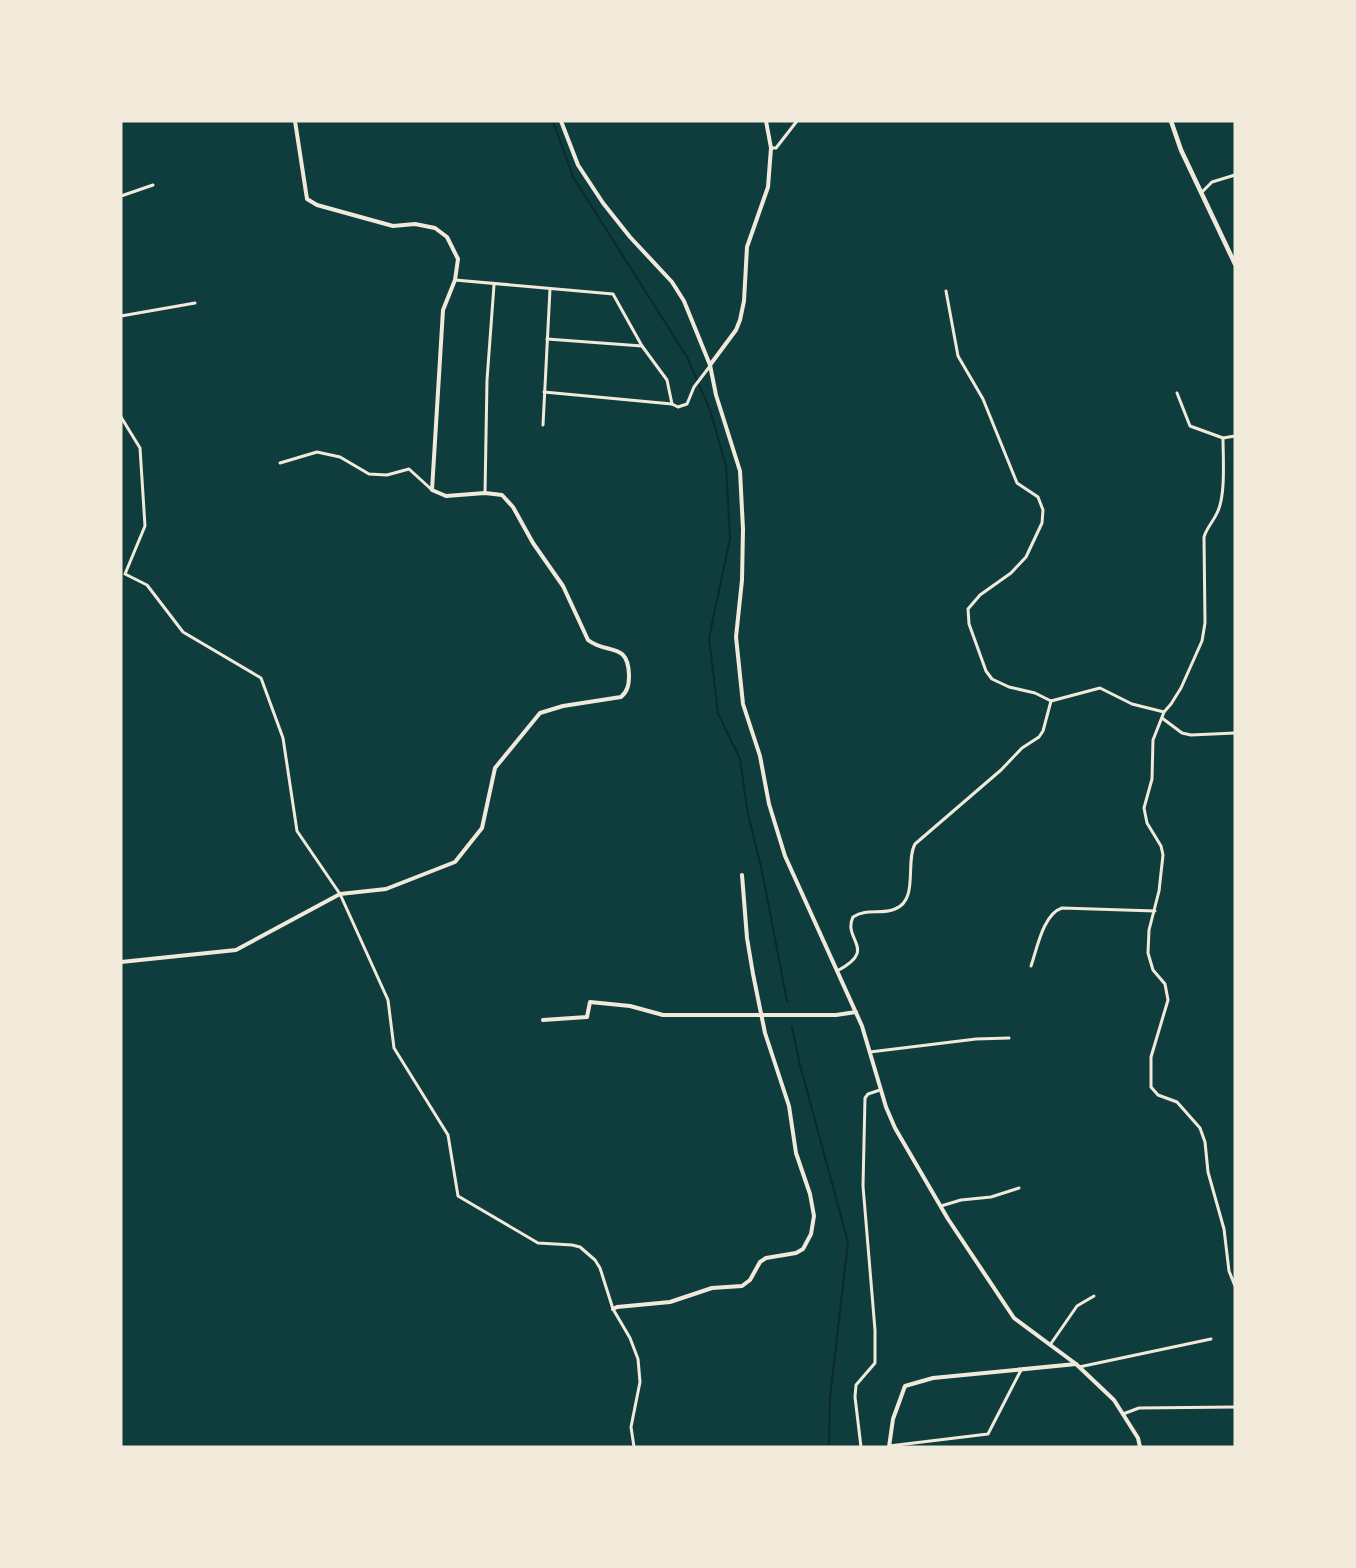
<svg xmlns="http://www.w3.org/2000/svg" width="1356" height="1568" font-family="'Space Grotesk',sans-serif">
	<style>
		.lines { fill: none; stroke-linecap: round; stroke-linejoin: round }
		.stream { stroke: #0a2a2b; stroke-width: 2 }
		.minor { stroke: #f1e9da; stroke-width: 3 }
		.tertiary { stroke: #f1e9da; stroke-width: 4 }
		.secondary { stroke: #f1e9da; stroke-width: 4.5 }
	</style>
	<rect width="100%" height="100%" fill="#0f3d3e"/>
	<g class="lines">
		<g class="stream">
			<path d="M553 121 573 177 687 357 710 410 726 466 730 539 709 638 718 713 740 759 748 814 762 871 787 1001"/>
			<path d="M792 1027 800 1065 848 1242 830 1398 829 1447"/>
		</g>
		<g class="minor">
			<path d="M771 148H776L797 121"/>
			<path d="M1203 191 1212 182 1235 175"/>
			<path d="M121 196 153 185"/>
			<path d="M455 280 613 294 642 346 667 380 672 404"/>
			<path d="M946 291 958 356 983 399 1017 483 1038 497 1043 510 1042 523 1026 557 1011 573 980 595 968 609 969 624 986 671 992 679 1009 687 1035 693 1051 701 1100 688 1132 704 1164 712"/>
			<path d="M121 316 195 303"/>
			<path d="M547 339 642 346"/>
			<path d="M544 392 672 404 678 407 687 404 694 387 710 366"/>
			<path d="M1177 393 1190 426 1223 438 1235 436"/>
			<path d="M121 417 140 448 145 526 125 574 147 585 183 632 261 678 283 738 297 831 340 894 388 1000 394 1048 448 1135 458 1196 538 1243 572 1245 580 1247 595 1260 600 1268 613 1309 630 1338 638 1359 640 1382 631 1427 634 1447"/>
			<path d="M543 425 550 289"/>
			<path d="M1223 438C1223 458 1226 496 1217 513 1213 522 1207 527 1204 537L1205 623 1202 641 1181 688 1171 704 1164 712 1153 740 1152 779 1144 808 1147 823 1161 846 1163 855 1159 891 1149 930 1148 953 1153 970 1165 984 1168 1000 1151 1057V1087L1158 1095 1177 1102 1200 1128 1205 1142 1208 1172 1224 1229 1229 1271 1235 1286"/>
			<path d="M280 463 317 452 340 457 369 474 387 475 409 469 432 490"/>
			<path d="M485 493 487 380 494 285"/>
			<path d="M1162 718 1182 733 1191 735 1235 733"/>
			<path d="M1031 966C1037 949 1043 914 1062 908L1155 911"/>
			<path d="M837 971C879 949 842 940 853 917 867 908 881 915 895 909 919 900 905 862 915 844L1001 770 1022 748 1039 737 1043 731 1051 701"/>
			<path d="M870 1052 976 1039 1009 1038"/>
			<path d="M941 1206 961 1200 991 1197 1019 1188"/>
			<path d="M1050 1345 1077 1306 1094 1296"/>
			<path d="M1079 1367 1211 1339"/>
			<path d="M1123 1414 1139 1408 1235 1407"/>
			<path d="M889 1446 988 1434 1021 1370"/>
			<path d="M861 1447 855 1397 856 1385 875 1363V1330L863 1186 865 1098 868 1094 880 1090"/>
		</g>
		<g class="tertiary">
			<path d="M561 121 578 165 603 203 630 237 672 282 684 301 710 365 716 395 740 471 743 529 742 580 736 637 743 704 760 756 769 804 785 856 862 1026 886 1107 895 1128 948 1219 1014 1318 1076 1364 1114 1400 1138 1438 1140 1447"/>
			<path d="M710 365 736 330 740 320 744 301 747 247 768 187 771 148 766 121"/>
			<path d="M121 962 236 950 340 894 386 889 455 862 482 828 495 768 540 713 563 706 621 697C628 691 629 684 629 675 628 641 607 655 588 640L563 586 533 543 513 507 502 495 485 493 446 496 432 490 443 310 455 280 458 259 447 237 435 228 415 224 393 226 317 205 307 199 295 121"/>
			<path d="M543 1020 587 1017 590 1002 630 1006 663 1015H836L856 1012"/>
			<path d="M613 1309 617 1307 670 1302 712 1288 742 1286 750 1280 760 1262 766 1258 796 1253 803 1249 811 1234 814 1216 810 1194 796 1153 789 1106 765 1033 753 974 747 938 742 875"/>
			<path d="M889 1447 893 1419 905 1386 933 1378 1076 1364"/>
		</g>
		<path class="secondary" d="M1171 121 1181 150 1235 264"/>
	</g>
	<rect width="1356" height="1568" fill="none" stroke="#f1e9da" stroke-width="245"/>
</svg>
